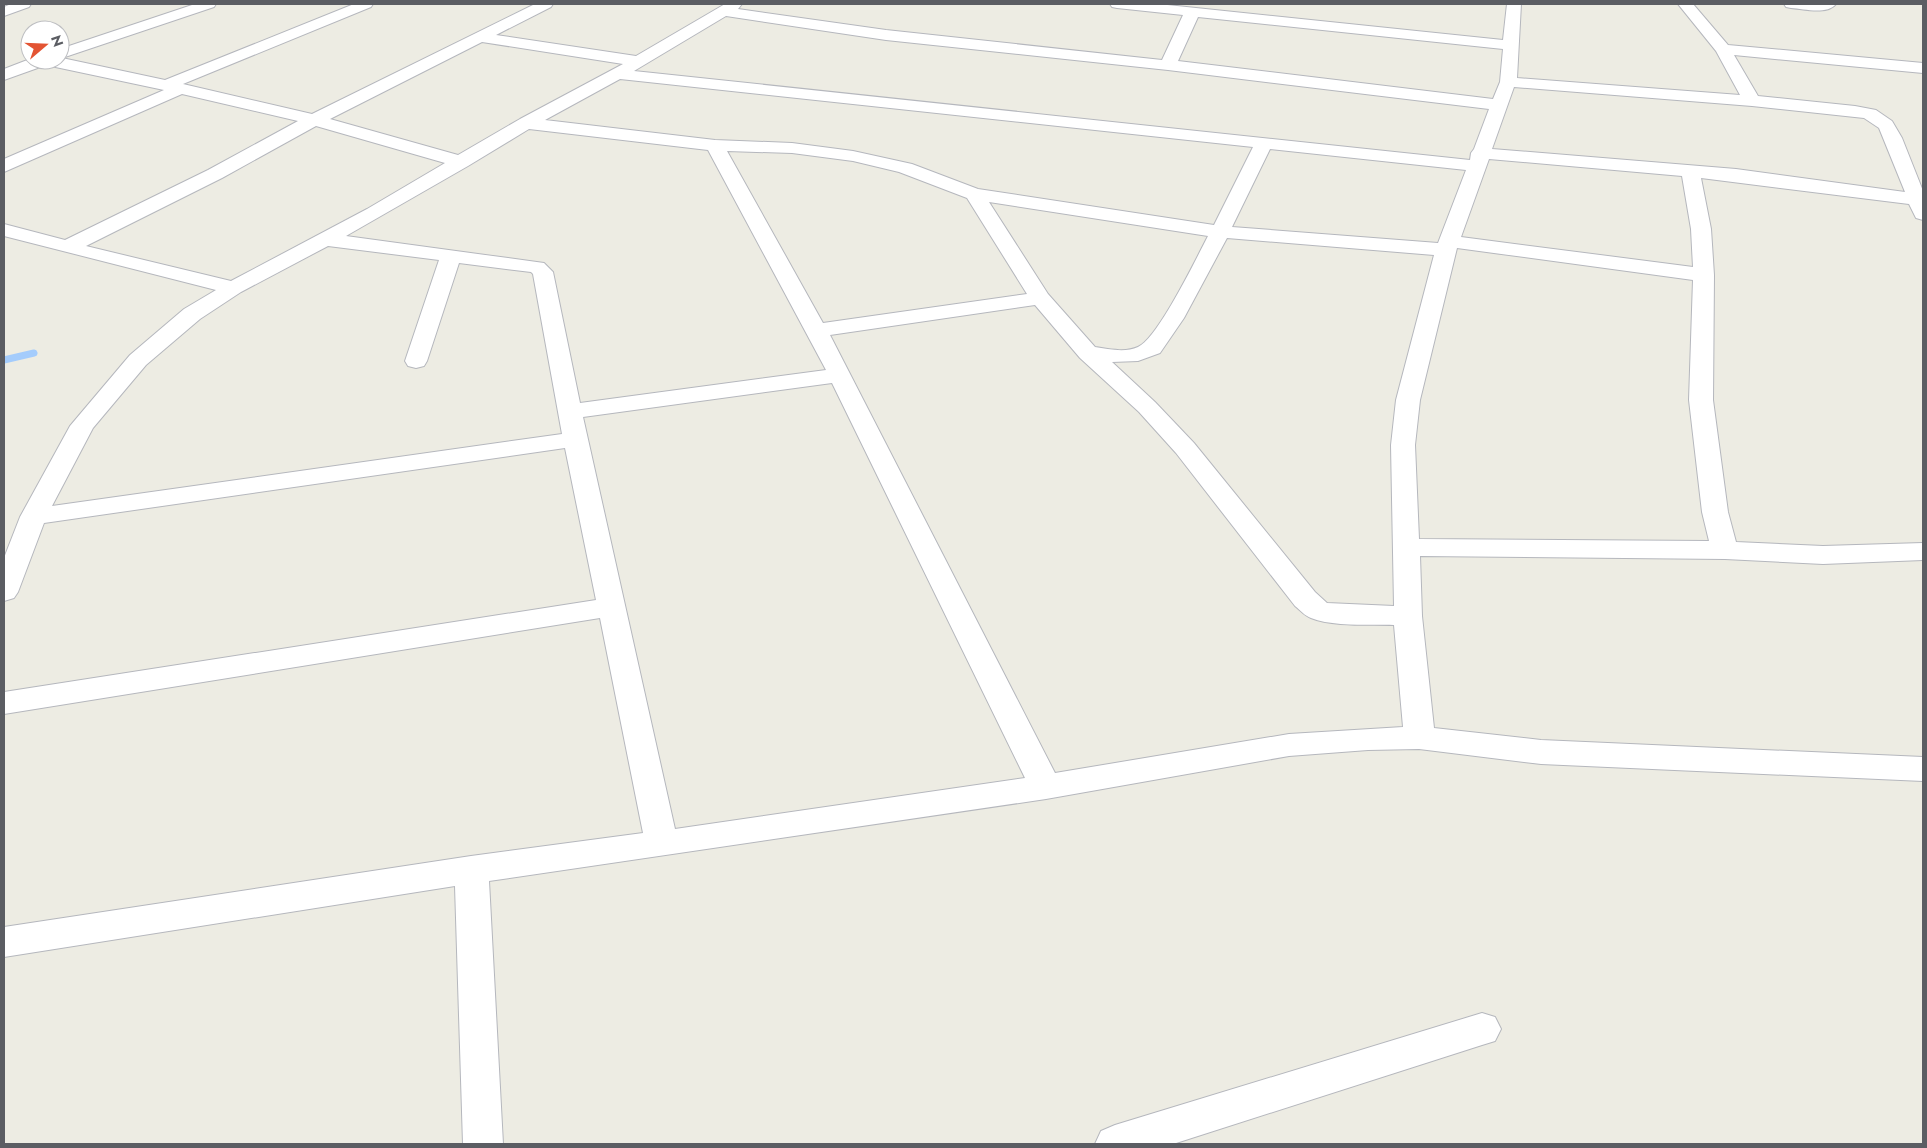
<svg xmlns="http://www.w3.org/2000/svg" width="1927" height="1148" font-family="Jost,sans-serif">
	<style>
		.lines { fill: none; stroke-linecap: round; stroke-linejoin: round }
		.stream { stroke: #a4ccfc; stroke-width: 7 }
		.street-casing { stroke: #b5b7bd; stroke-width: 2 }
		.street { fill: #fff; fill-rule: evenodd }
	</style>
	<rect width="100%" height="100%" fill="#edece3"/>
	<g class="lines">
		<path class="stream" d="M4 360 34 353"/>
		<g class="street-casing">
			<g id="street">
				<path d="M11 4H31L29 7 4 16V7Z"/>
				<path d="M195 4H216L214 7 62 58 165 80 354 4H373L371 7 183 84 312 114 535 4H553L551 7 496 35 636 56 725 4H742L738 9 886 30 1162 60 1183 15 1117 8 1112 7 1110 4H1158L1503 40 1507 4H1521L1517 78 1740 95 1716 51 1678 4H1693L1728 45 1923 63V73L1734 55 1758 96 1855 106 1876 110 1892 121 1902 138 1923 191V220L1916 218 1909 204 1701 178 1711 229 1714 275 1713 400 1728 512 1736 542 1823 546 1923 543V560L1823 564 1725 559 1420 556 1422 616 1434 728 1541 740 1923 757V781L1541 764 1419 749 1368 750 1289 756 1046 799 489 881 503 1144H463L455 886 4 957V927L471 856 643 833 600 618 4 714V692L596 600 565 448 44 523 18 592 14 598 4 601V558L20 517 70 426 130 355 184 309 216 290 4 236V224L65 240 208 170 298 121 182 94 4 172V159L164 90 46 65 4 80V69L30 59 60 60V49ZM726 16 886 40 1168 70 1489 109 1474 149 1471 153 1470 160 634 71ZM1198 17 1503 49 1500 82 1493 99 1178 61ZM482 42 623 64 520 119 458 155 330 119ZM620 79 1253 147 1214 225 978 189 912 164 853 151 792 143 715 140 545 120ZM1514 87 1752 106 1864 118 1879 128 1905 192 1736 169 1492 149ZM316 126 445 163 367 209 231 281 86 246 222 178ZM529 129 708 150 826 370 580 403 553 272 544 263 346 236 468 166ZM1270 149 1466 170 1438 243 1232 227ZM727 151 792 153 853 161 899 172 967 198 1027 294 823 323ZM1489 159 1682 176 1691 229 1693 267 1461 237ZM989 202 1208 236C1196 259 1158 338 1138 347 1125 353 1108 349 1095 347L1048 294ZM1227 238 1434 255 1396 400 1391 445 1394 606 1327 603 1315 592 1194 443 1155 402 1112 362 1138 361 1160 353 1184 318ZM328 246 439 260 405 361 408 366 416 368 424 366 427 361 459 263 531 272 533 274 562 434 52 506 93 428 146 365 200 319 241 292ZM1457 248 1693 280 1689 400 1702 512 1709 541 1419 539 1415 445 1420 400ZM1035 305 1080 358 1139 412 1176 453 1295 606C1300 610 1305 616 1311 618 1333 627 1370 624 1394 625L1403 727 1289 734 1055 773 830 335ZM832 383 1025 778 675 829 583 417Z"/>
				<path d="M1784 4H1836C1827 15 1804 9 1791 8L1786 7Z"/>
				<path d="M1482 1013 1495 1017 1501 1029 1495 1041 1482 1045 1173 1144H1095L1101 1131 1115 1125Z"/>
			</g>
		</g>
		<use href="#street" class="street"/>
	</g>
	<rect width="1927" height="1148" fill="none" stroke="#5b5d63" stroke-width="10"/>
	<g transform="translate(45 45) rotate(71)"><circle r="24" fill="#ffffff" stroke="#bdbec1"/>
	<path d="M0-4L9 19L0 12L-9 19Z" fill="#e35433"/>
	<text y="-8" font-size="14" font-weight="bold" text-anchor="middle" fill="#5b5d63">N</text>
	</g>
</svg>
